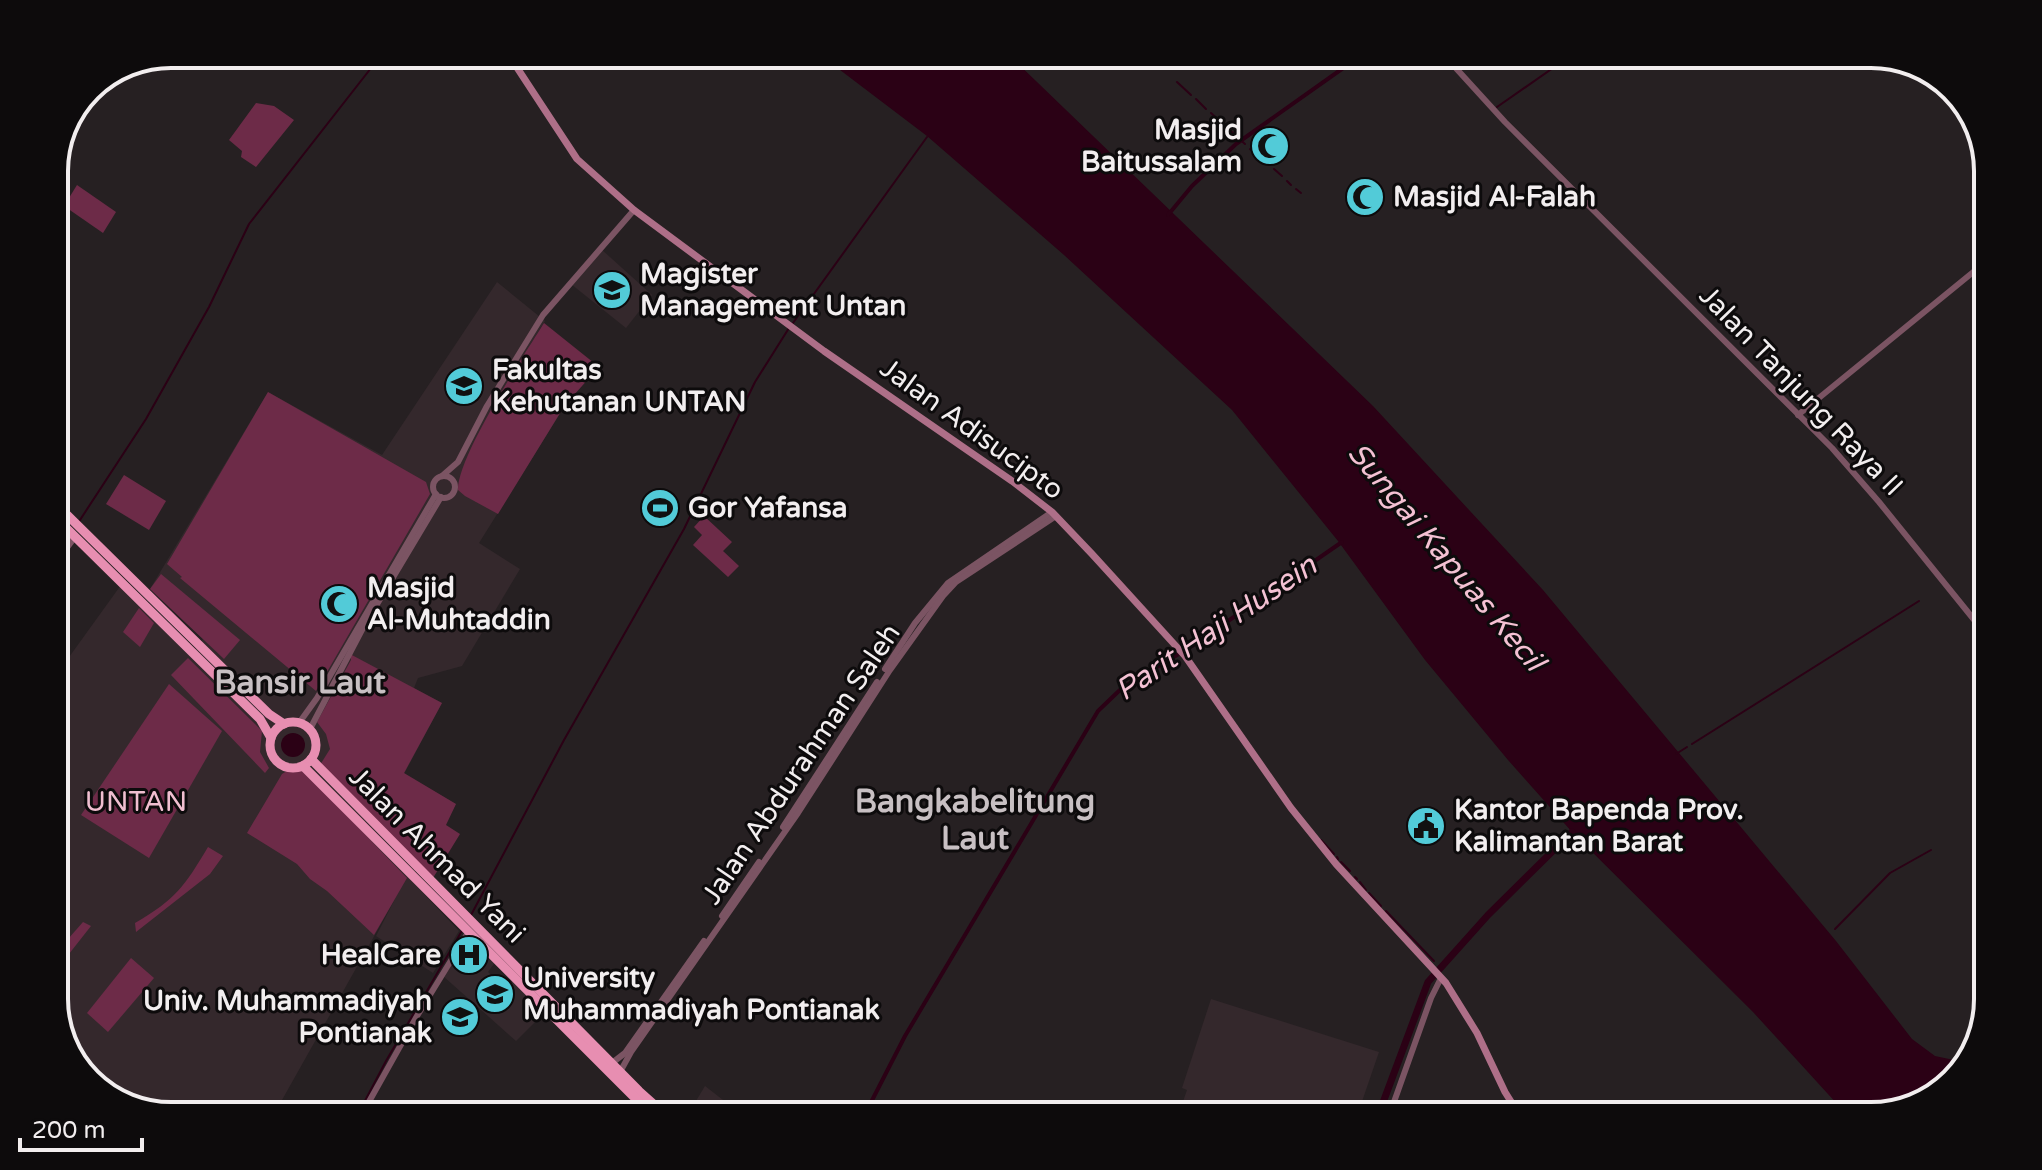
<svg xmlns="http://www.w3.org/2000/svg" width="2042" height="1170" font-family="'Varela Round',sans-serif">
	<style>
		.built { fill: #34282c }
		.green { fill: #6d2b48 }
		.water { fill: #2b0115 }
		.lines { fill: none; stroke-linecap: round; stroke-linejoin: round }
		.stream { stroke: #2b0115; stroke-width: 2 }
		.canal { stroke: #2b0115; stroke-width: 4 }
		.river { stroke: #2b0115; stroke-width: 7 }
		.tertiary { stroke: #7b5463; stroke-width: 6 }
		.secondary { stroke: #ae6f88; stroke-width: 7 }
		.trunk { stroke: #e78eb1; stroke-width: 9 }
		.labels { text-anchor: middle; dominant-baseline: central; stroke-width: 6; stroke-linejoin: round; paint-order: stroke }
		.poi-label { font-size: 28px; font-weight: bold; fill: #f2eeef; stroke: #0d0b0c; text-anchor: start }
		.street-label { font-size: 28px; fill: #f2eeef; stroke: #0d0b0c }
		.park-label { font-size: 28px; fill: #f0bed0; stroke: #0d0b0c }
		.water-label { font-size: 30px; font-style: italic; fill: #f4c1d3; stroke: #0d0b0c }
		.quarter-label { font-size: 32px; font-weight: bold; fill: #c8c0c3; stroke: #0d0b0c }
		.rim { fill: none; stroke: #f2eeef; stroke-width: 4 }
	</style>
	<rect width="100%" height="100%" fill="#262022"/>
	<g class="built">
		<path d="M601 249 652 295 626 328 571 284Z"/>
		<path d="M497 282 545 321 515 370 561 412 479 543 520 569 462 666 418 678 414 688 442 703 404 774 456 804 421 866 408 877 459 931 433 973 376 936 395 899 273 1116H171L113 1100 74 1063 54 1006V678L121 585 191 655 203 639 150 589 268 392 382 455Z"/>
		<path d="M469 936 496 961 488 972 506 988 514 980 544 1013 516 1041 443 976Z"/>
		<path d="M1211 999 1379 1052 1357 1116H1178L1187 1090 1182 1088Z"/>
		<path d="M705 1086 732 1107 727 1116H687Z"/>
	</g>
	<g class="green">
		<path d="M256 103 274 106 294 120 256 167 241 157 242 151 229 140Z"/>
		<path d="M77 185 116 212 103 233 64 206Z"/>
		<path d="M544 323 599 367 565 405 498 514 465 496 458 490C457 457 524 355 544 323Z"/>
		<path d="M268 392 426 482 430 494 316 691 180 578 182 577 167 564Z"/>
		<path d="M124 475 166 501 149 530 106 504Z"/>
		<path d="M704 516 732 542 723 551 739 566 728 577 693 545 702 535 694 527Z"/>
		<path d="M161 574 240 640 224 659 150 589Z"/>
		<path d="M139 608 154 623 140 647 123 632Z"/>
		<path d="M350 654 442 703 404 773 456 804 446 825 460 834 433 878 320 765 330 749 326 734 317 722 351 660Z"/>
		<path d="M188 658 262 731 260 752 269 768 265 773 171 675Z"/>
		<path d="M169 684 222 731 149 858 81 815Z"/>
		<path d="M290 769H302L407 878 374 935 327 891 310 879 297 864 247 833 282 774Z"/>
		<path d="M208 847 223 856 210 874 136 932 135 923C176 899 184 887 208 847Z"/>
		<path d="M83 922 91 926 54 973V955Z"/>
		<path d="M131 958 154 978 108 1032 87 1013Z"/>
	</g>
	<g class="water">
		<path d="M819 54H1008L1373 406 1543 590 1836 941 1912 1039 1935 1056 1954 1060 1962 1068 1930 1100 1871 1116H1848L1753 1012 1572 832 1508 760 1425 660 1338 541 1232 410 1064 255 927 136Z"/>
		<circle cx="293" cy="745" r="12"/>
	</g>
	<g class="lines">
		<g class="stream">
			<path d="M1177 82 1191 95"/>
			<path d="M1196 99 1206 109"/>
			<path d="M1497 107 1573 54"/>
			<path d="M1211 113 1245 144"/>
			<path d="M1250 149 1260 157"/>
			<path d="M1265 162 1269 165"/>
			<path d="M1274 169 1282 176"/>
			<path d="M1287 181 1291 185"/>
			<path d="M1296 189 1301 193"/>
			<path d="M793 323 927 137"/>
			<path d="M78 523 146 419 209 307 249 224 382 54"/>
			<path d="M54 556 70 535"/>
			<path d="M1692 744 1919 601"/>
			<path d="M1676 754 1687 747"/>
			<path d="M1321 840 1334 854"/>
			<path d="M1337 857 1338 859"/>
			<path d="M1341 862 1350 871"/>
			<path d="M1355 877 1357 879"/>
			<path d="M1360 882 1366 890"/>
			<path d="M1369 893 1381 906"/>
			<path d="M1386 911 1434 961"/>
			<path d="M470 917 564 740 684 529 755 382 789 328"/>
			<path d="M1835 929 1890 873 1931 850"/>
			<path d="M1439 966V967"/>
			<path d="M1954 1060 1967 1040 1980 1027"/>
			<path d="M357 1116 386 1061 463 929"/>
		</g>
		<g class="canal">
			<path d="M1168 215 1192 186 1236 144 1363 54"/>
			<path d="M864 1116 905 1036 1098 711 1122 688 1192 646 1342 542"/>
		</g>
		<path class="river" d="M1378 1116 1428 982 1488 915 1572 832"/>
		<g class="tertiary">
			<path d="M1443 54 1505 122 1832 448 1879 502 1988 637"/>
			<path d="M1926 69 1970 112"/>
			<path d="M1798 415 1988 260"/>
			<path d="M442 476 458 462 487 406 543 315 634 210"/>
			<circle cx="444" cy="487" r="11"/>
			<path d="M54 565 75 537"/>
			<path d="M885 669 915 623 948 583 1052 512"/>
			<path d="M299 723 317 698 436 494"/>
			<path d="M310 729 364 626 441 497"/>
			<path d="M783 827 877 682"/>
			<path d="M722 916 759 862"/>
			<path d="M612 1063 625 1053 704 941"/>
			<path d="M620 1072 631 1052 798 813 890 670 943 596 956 582 1056 516"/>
			<path d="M361 1116 417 1016 469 931"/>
			<path d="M1389 1116 1431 998 1441 978"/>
		</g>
		<path class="secondary" d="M508 54 577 159 634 210 824 351 1012 481 1052 512 1092 554 1185 656 1291 808 1336 864 1446 983 1477 1033 1505 1092 1520 1116"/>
		<g class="trunk">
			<path d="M54 502 269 714 284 724"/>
			<path d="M54 516 260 719 271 738"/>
			<circle cx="293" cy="745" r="23"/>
			<path d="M311 759 639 1091 667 1116"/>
			<path d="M303 766 653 1116"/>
		</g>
	</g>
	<defs>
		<g id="mosque-disc" transform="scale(2)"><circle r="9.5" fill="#52cbd8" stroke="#0d0b0c"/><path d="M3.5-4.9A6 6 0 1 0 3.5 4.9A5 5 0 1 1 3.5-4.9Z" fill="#111"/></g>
		<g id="university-disc" transform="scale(2)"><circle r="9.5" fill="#52cbd8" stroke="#0d0b0c"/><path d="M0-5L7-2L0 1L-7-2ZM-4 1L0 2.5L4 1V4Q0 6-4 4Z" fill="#111"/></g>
		<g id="stadium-disc" transform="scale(2)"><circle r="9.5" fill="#52cbd8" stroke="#0d0b0c"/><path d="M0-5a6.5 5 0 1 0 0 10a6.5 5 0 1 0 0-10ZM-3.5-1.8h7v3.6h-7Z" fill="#111"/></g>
		<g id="civic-disc" transform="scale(2)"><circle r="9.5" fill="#52cbd8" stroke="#0d0b0c"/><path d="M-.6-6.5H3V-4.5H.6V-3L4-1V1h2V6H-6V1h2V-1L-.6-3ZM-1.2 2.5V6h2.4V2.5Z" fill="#111"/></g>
		<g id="hospital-disc" transform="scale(2)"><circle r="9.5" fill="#52cbd8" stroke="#0d0b0c"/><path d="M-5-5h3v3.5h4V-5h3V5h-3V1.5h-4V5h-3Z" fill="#111"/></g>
	</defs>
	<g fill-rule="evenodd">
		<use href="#mosque-disc" x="1270" y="146"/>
		<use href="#mosque-disc" x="1365" y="197"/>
		<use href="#university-disc" x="612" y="290"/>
		<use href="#university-disc" x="464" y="386"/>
		<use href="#stadium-disc" x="660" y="508"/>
		<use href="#mosque-disc" x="339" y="604"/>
		<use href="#civic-disc" x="1426" y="826"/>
		<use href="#hospital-disc" x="469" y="955"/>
		<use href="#university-disc" x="495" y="994"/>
		<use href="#university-disc" x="460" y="1017"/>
	</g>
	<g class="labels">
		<g class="poi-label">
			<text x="1242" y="130" text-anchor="end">Masjid<tspan x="1242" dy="32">Baitussalam</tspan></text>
			<text x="1393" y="197">Masjid Al-Falah</text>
			<text x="640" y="274">Magister<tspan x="640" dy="32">Management Untan</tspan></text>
			<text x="492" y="370">Fakultas<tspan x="492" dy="32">Kehutanan UNTAN</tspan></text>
			<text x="688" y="508">Gor Yafansa</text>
			<text x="367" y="588">Masjid<tspan x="367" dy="32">Al-Muhtaddin</tspan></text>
			<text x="1454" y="810">Kantor Bapenda Prov.<tspan x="1454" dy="32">Kalimantan Barat</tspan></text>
			<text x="441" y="955" text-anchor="end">HealCare</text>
			<text x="523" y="978">University<tspan x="523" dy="32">Muhammadiyah Pontianak</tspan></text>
			<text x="432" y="1001" text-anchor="end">Univ. Muhammadiyah<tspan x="432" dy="32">Pontianak</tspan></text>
		</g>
		<g class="street-label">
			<text transform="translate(1801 391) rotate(46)">Jalan Tanjung Raya II</text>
			<text transform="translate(972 429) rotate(36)">Jalan Adisucipto</text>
			<text transform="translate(801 764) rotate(-56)">Jalan Abdurahman Saleh</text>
			<text transform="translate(437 855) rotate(45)">Jalan Ahmad Yani</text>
		</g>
		<g class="park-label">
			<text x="136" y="802">UNTAN</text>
		</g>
		<g class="water-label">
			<text transform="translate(1446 557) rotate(50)">Sungai Kapuas Kecil</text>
			<text transform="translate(1216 628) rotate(-34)">Parit Haji Husein</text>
		</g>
		<g class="quarter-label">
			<text x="300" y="683">Bansir Laut</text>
			<text x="975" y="802">Bangkabelitung<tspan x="975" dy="37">Laut</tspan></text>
		</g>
	</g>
	<path d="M0 0H2042V1170H0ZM171 68H1871A103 103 0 0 1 1974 171V999A103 103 0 0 1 1871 1102H171A103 103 0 0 1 68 999V171A103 103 0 0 1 171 68Z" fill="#0d0b0c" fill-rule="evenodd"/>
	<path class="rim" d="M171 68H1871A103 103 0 0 1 1974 171V999A103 103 0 0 1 1871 1102H171A103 103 0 0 1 68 999V171A103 103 0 0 1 171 68Z"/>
	<path d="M20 1138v12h122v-12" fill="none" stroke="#f2eeef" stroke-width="4"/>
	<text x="32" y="1138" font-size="24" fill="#f2eeef" stroke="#0d0b0c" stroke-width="6" paint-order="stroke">200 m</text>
</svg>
